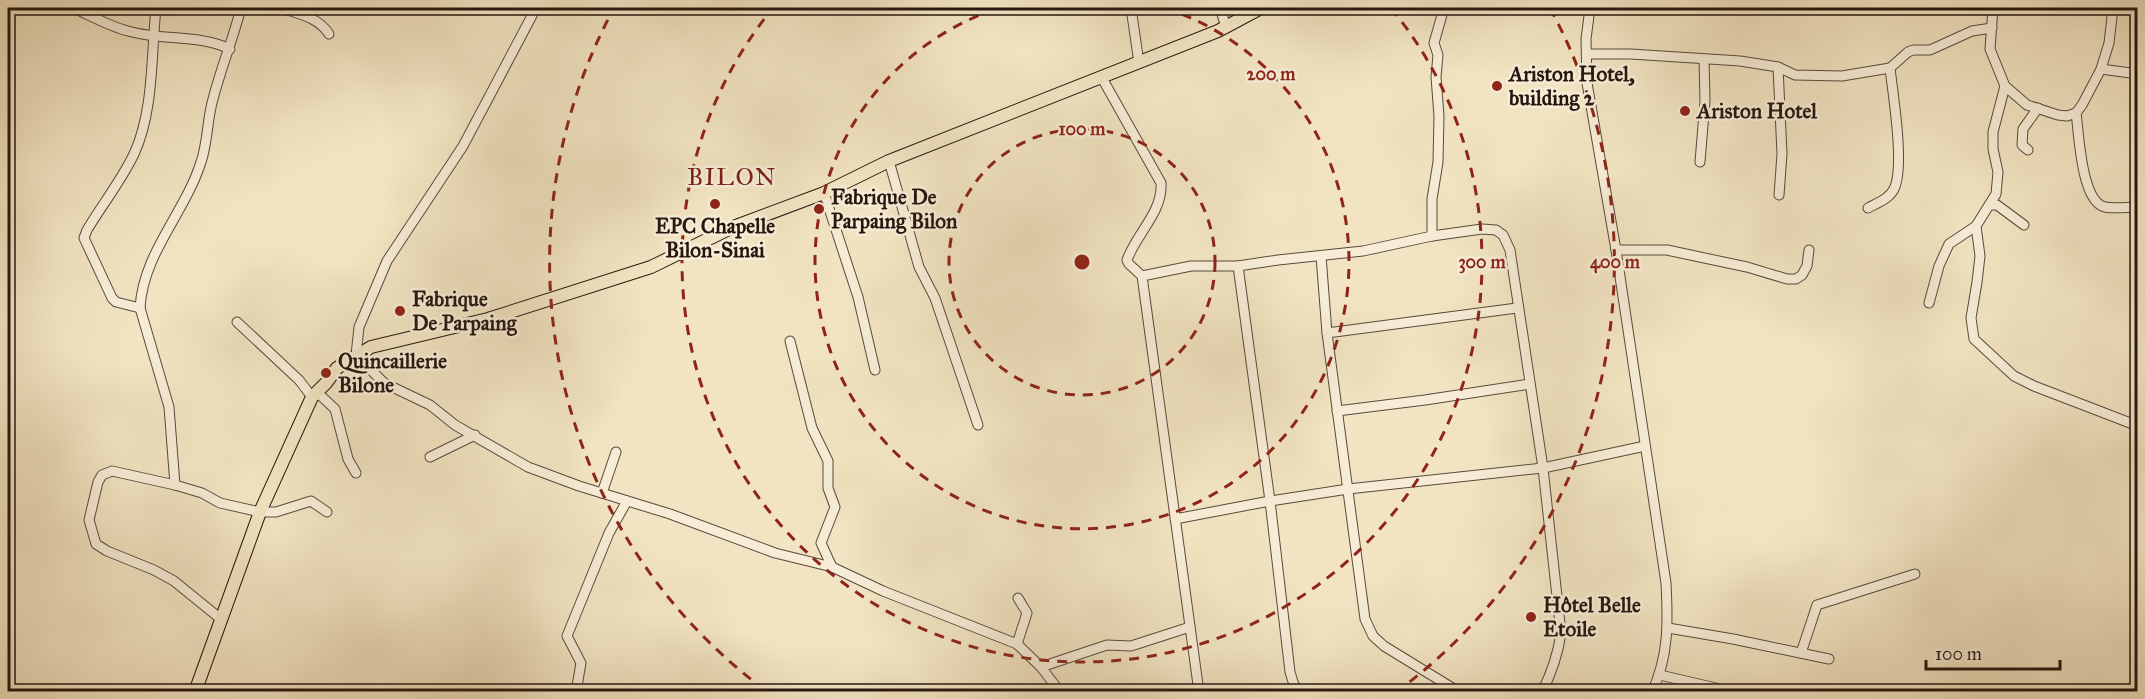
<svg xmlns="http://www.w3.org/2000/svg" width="2145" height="699" font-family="'IM FELL Great Primer',serif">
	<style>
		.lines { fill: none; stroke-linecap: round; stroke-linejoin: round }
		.minor-casing { stroke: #594a3c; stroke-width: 11 }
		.major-casing { stroke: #261610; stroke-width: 14 }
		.minor { stroke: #f7edd7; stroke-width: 9 }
		.major { stroke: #f2e4c2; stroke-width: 12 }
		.ring { fill: none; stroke: #8f2418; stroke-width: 3; stroke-dasharray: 10 8 }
		.poi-dot { fill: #8f2418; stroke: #f7edd7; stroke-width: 2 }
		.labels { text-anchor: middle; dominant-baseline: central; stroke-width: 5; stroke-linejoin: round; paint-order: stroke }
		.poi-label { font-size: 21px; font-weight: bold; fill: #261610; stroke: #f7edd7; text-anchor: start }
		.quarter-label { font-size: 24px; letter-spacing: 1.5px; fill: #7a1f14; stroke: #f7edd7 }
		.centre { fill: #8f2418; stroke: #f7edd7; stroke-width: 3 }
		.ring-label { font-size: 18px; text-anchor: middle; font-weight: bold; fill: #8f2418; stroke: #f7edd7; stroke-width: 5; stroke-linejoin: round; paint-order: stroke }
	</style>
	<rect width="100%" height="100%" fill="#f2e4c2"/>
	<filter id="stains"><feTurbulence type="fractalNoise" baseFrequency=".00333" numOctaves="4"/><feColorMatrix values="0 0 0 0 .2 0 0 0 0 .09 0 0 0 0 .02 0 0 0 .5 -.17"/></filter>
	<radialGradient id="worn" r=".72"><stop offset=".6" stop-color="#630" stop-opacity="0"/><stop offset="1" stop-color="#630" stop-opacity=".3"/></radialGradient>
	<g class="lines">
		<g class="minor-casing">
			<g id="minor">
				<path d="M81 8 80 11C95 18 112 27 128 31 162 41 198 34 230 49"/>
				<path d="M281 8C299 14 318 17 329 34"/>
				<path d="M536 8 463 146 387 261 359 327 356 355 384 383 430 405 455 425 528 467 579 486 670 514 775 553 832 567 883 591 1017 644 1041 667 1060 692"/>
				<path d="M1131 8 1139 63"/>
				<path d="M1220 8 1226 27"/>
				<path d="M1590 8 1586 39 1587 83 1616 250 1666 583C1668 621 1669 656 1652 692"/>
				<path d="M1993 8 1990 49 2005 86 2027 105 2058 115 2067 116 2076 113 2082 105 2101 69 2109 43 2113 8"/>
				<path d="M1587 54H1631L1740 61 1778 67 1795 75 1842 76 1890 68 1908 52 1913 50H1930L1972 31 1992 28"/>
				<path d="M1778 67 1782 154 1779 195"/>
				<path d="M2101 69 2138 74"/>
				<path d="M1102 78 1161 183C1163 212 1136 234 1127 260L1129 264 1142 276 1199 692"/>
				<path d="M2076 113C2079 133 2081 202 2105 207 2114 209 2128 207 2138 207"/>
				<path d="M2028 150 2022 145 2023 129 2038 108"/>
				<path d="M889 161 919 267 935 298 978 425"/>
				<path d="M1700 162 1705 101 1704 59"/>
				<path d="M824 193 858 297 875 370"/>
				<path d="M1992 205H1997L2024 225"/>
				<path d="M1868 208C1877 203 1889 199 1894 189 1905 167 1893 95 1890 68"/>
				<path d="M1976 226 1980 256 1977 282 1971 318 1974 339 2014 376 2034 386 2138 426"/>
				<path d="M1432 236V199L1438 162 1439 116 1436 77 1438 55 1434 43 1444 8"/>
				<path d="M1616 250H1667L1747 267 1787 279H1796L1802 275 1807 266 1809 250"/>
				<path d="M1321 256 1327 333 1365 619 1373 636 1384 646 1459 692"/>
				<path d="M1238 266 1270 501 1290 672 1294 685 1299 692"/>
				<path d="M1142 276 1191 266H1238L1278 260 1363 251 1432 236 1482 229 1496 230 1503 235 1510 250 1543 468 1561 633C1558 655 1552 672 1542 692"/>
				<path d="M1929 303 1939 266 1949 244 1976 226 1996 194 1998 172 1993 149V132L2005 86"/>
				<path d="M140 308 116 302 112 298 84 238 87 230C102 205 121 181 134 154 154 111 151 55 156 8"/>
				<path d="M237 322 299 380 312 397"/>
				<path d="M1327 333 1517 308"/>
				<path d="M790 341 812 428 828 461V488L835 507 821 543 832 567"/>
				<path d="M319 391 320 395 335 409 348 459 356 473"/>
				<path d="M1337 411 1425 400 1530 384"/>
				<path d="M430 457 475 435"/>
				<path d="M175 485 169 407 140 308C143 253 185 213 201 162 208 142 207 119 213 99 221 68 233 39 241 8"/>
				<path d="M602 493 616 452"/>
				<path d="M1175 519 1270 501 1348 489 1543 468 1645 446"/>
				<path d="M222 620 174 581 154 570 107 551 96 544 89 520 98 482 102 475 112 471 175 485 202 493 220 503 260 512H276L311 501 327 512"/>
				<path d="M1668 628 1733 639 1829 659"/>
				<path d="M1017 644 1027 613 1018 598"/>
				<path d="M1801 653 1817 605 1915 574"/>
				<path d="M1041 667 1107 645 1131 646 1190 627"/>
				<path d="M1660 675 1733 692"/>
				<path d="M576 692 581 663 567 636 609 533 627 501"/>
			</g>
		</g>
		<g class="major-casing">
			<path id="major" d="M195 692 260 512 312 397 326 383 337 368 371 347 488 319 651 267 733 227 824 193 889 161 1218 31 1261 8"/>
		</g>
		<use href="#minor" class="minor"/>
		<use href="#major" class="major"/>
	</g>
	<g class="ring">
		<circle cx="1082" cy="262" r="133"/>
		<path d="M1165 8A267 267 0 1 1 999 8"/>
		<path d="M1391 8A400 400 0 1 1 773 8"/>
		<path d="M765 690A533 533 0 0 1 614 8M1550 8A533 533 0 0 1 1399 690"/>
	</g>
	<g class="poi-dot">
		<circle cx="1497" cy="86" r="6"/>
		<circle cx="1685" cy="111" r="6"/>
		<circle cx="715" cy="204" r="6"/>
		<circle cx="819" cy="209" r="6"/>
		<circle cx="400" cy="311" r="6"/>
		<circle cx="326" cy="373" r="6"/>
		<circle cx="1531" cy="617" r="6"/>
	</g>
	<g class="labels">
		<g class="poi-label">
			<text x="1509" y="74">Ariston Hotel,<tspan x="1509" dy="24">building 2</tspan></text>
			<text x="1697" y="111">Ariston Hotel</text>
			<text x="831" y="197">Fabrique De<tspan x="831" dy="24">Parpaing Bilon</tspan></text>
			<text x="715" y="226" text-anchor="middle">EPC Chapelle<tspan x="715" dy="24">Bilon-Sinai</tspan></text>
			<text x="412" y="299">Fabrique<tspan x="412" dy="24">De Parpaing</tspan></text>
			<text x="338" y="361">Quincaillerie<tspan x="338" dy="24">Bilone</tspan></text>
			<text x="1543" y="605">Hôtel Belle<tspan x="1543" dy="24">Etoile</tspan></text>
		</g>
		<g class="quarter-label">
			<text x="732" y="177">BILON</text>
		</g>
	</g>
	<circle cx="1082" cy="262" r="9" class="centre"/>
	<g class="ring-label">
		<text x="1271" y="80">200 m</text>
		<text x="1082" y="135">100 m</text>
		<text x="1482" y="268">300 m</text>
		<text x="1615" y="268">400 m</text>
	</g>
	<rect width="2145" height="699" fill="none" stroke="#f2e4c2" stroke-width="30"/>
	<rect x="9" y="9" width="2127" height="681" fill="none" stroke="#261610" stroke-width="3"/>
	<rect x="15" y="15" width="2115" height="669" fill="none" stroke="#261610" stroke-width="1.5"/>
	<path d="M1926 660v9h134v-9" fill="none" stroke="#261610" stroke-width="3"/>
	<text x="1935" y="660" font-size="18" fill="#261610" stroke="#f7edd7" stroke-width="4.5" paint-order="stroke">100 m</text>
	<rect width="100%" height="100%" filter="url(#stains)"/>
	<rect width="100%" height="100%" fill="url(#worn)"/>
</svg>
